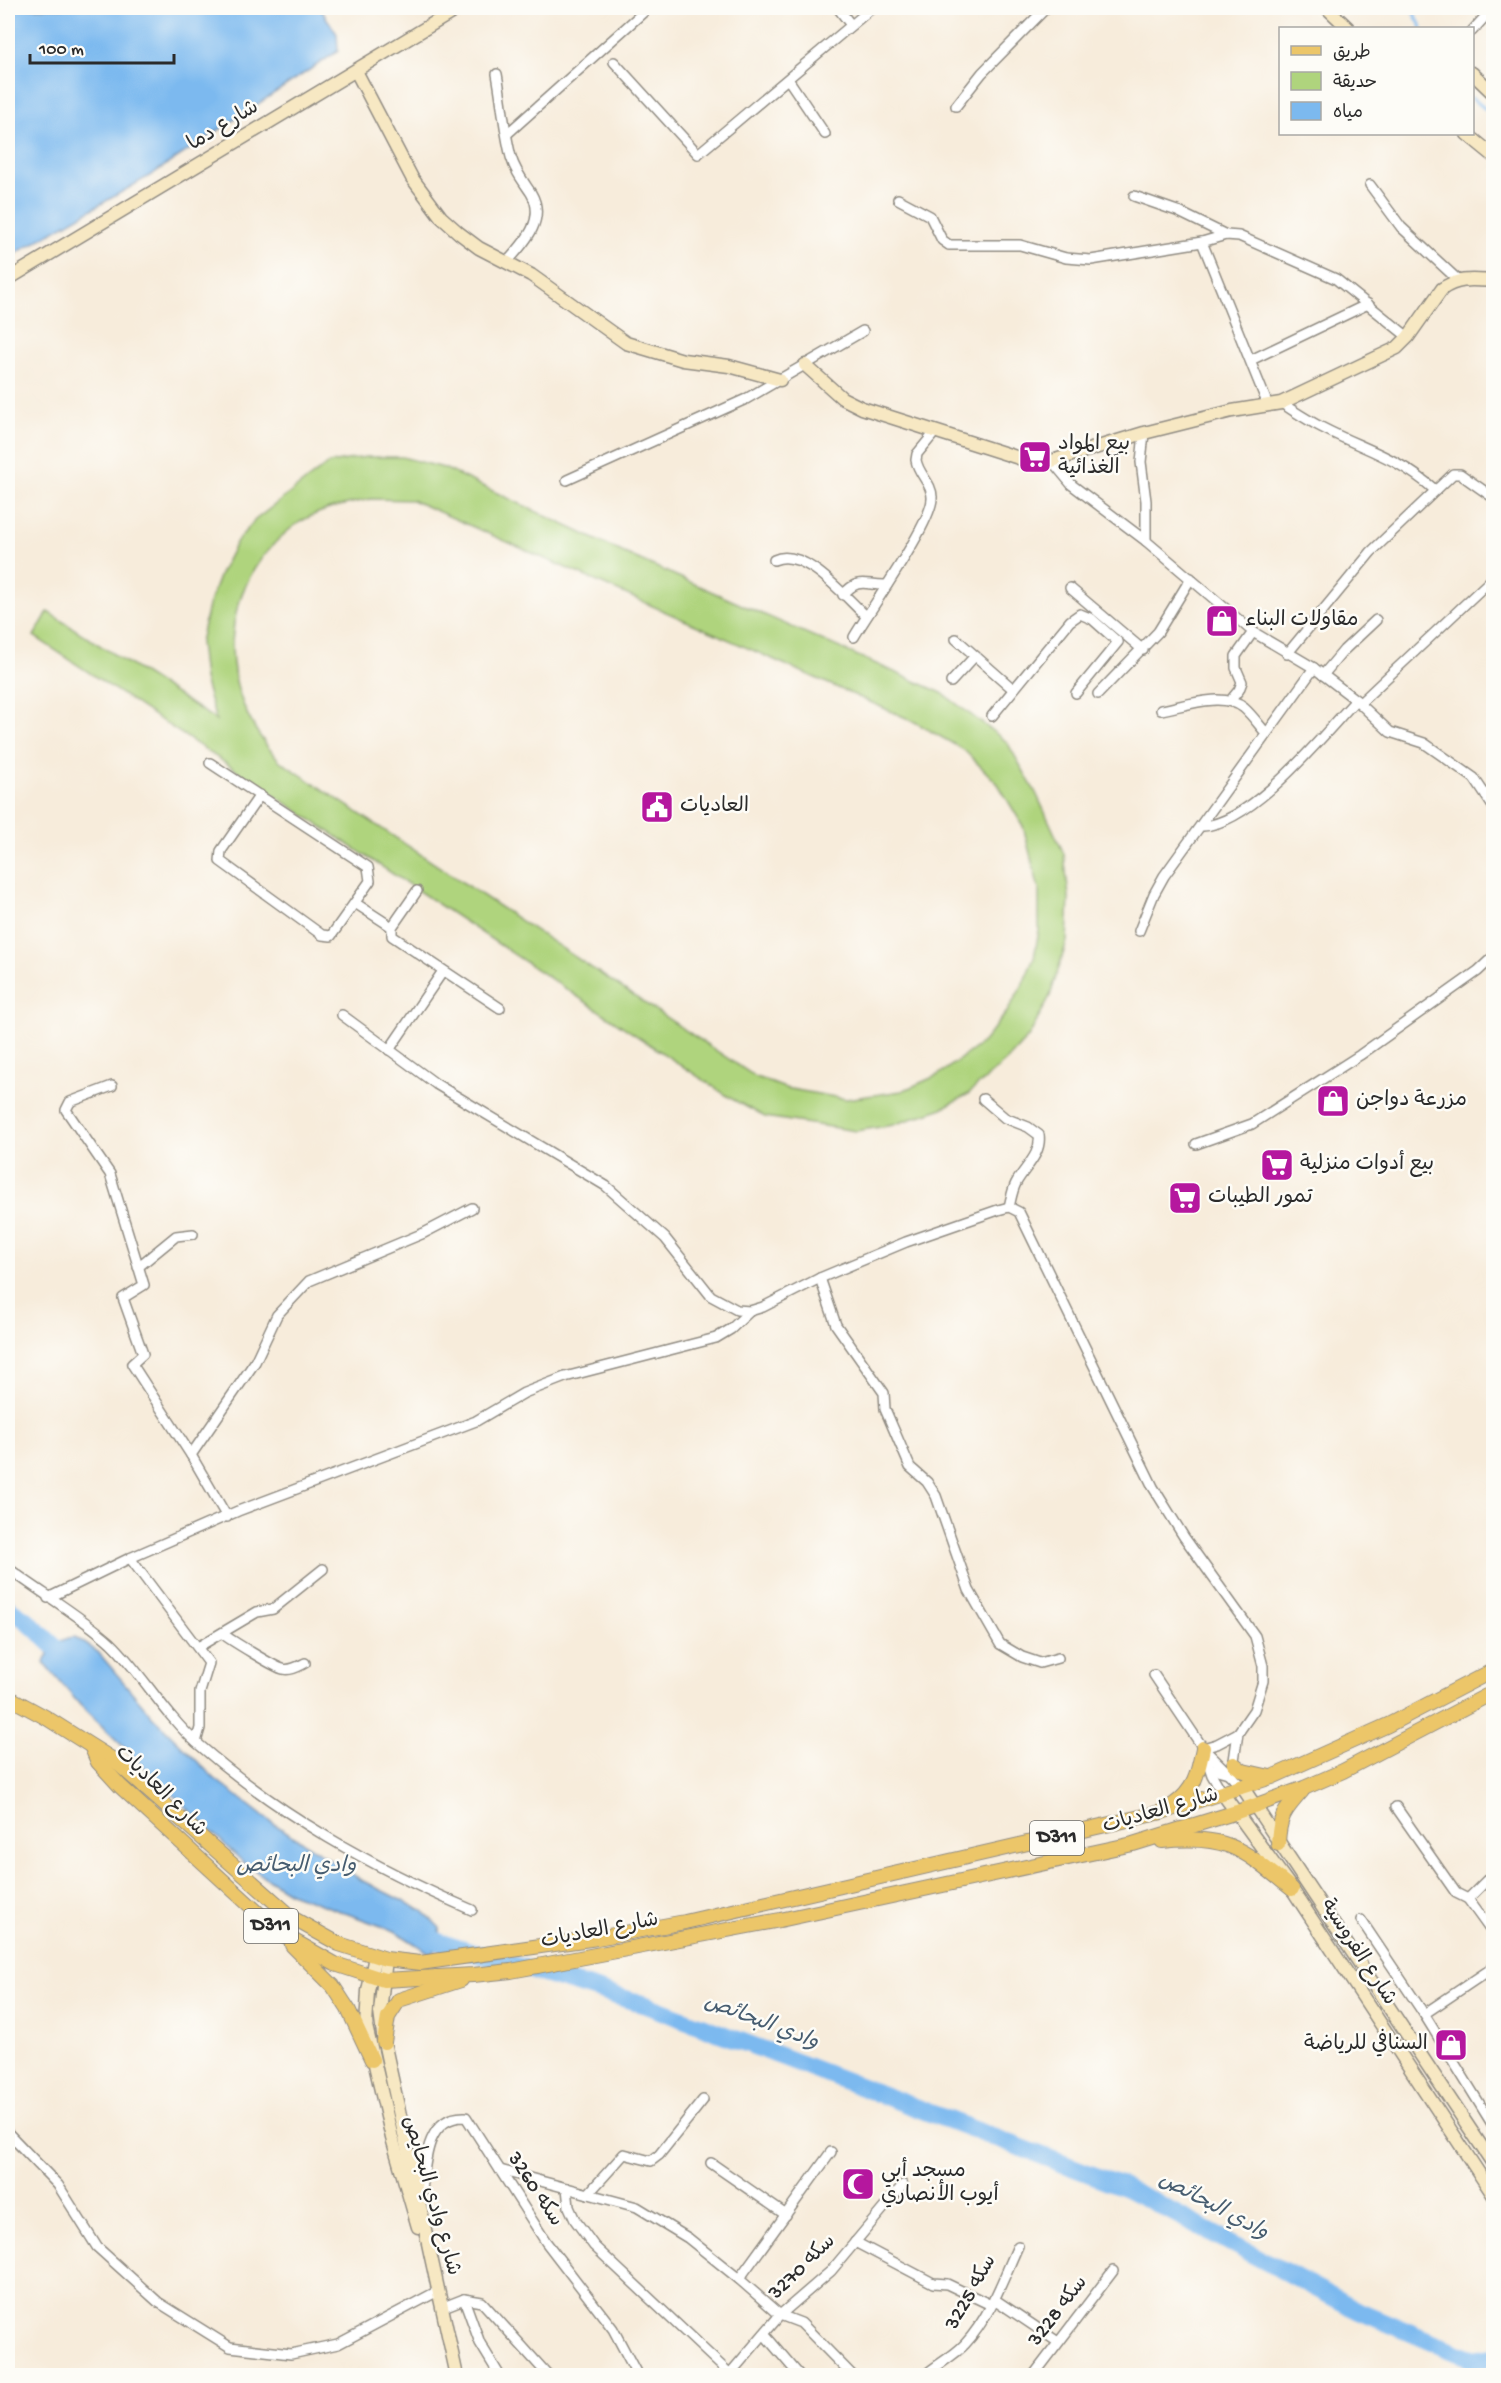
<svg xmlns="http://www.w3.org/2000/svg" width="1501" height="2383" font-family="'Gochi Hand','Playpen Sans Arabic',sans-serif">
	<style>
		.green { fill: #afd47d; stroke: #6d8054; stroke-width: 1.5; fill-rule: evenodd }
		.water { fill: #7cb9ef; stroke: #54728d; stroke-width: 1.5 }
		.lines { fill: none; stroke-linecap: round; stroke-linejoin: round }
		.stream { stroke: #7cb9ef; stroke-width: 3 }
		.river { stroke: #7cb9ef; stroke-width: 18 }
		.street-casing { stroke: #918c83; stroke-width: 12 }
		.secondary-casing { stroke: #918c83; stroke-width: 15 }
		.primary-casing { stroke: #918c83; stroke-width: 16 }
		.street { stroke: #fff; stroke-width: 9 }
		.secondary { stroke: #f7e8c3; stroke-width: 12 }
		.primary { stroke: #ecc669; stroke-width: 14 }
		.labels { text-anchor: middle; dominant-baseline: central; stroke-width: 5; stroke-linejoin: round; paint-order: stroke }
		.shield { fill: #fdfcf7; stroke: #6a6a68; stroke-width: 1.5 }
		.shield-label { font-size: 20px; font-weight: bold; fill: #2b2b2b }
		.street-label { font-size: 21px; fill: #2b2b2b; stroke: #fdfcf7 }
		.poi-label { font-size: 21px; fill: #2b2b2b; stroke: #fdfcf7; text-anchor: start }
		.water-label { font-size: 22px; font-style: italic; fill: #475d70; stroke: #fdfcf7 }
	</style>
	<rect width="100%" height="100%" fill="#fdfcf7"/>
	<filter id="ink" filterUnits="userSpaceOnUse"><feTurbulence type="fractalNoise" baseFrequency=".0167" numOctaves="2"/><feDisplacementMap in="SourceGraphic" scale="12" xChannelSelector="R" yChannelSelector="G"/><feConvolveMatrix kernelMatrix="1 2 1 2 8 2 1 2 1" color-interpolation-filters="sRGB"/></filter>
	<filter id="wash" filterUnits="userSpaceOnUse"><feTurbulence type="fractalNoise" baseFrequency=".008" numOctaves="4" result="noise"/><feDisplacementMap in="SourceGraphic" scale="24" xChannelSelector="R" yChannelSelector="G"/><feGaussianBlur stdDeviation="1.35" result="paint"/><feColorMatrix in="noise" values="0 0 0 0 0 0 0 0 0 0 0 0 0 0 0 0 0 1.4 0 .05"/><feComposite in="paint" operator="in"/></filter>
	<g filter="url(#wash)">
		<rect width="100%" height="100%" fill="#f7ecdb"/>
		<path class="green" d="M366 457H402L444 468 622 552 942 693 1007 742 1036 793 1064 854 1069 897 1067 941 1050 996 1029 1036 1007 1060 967 1095 940 1109 893 1125 856 1131 765 1117 732 1099 34 636 48 612 216 720 204 679 200 642 208 606 220 574 237 541 255 520 329 463ZM371 499 412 500 913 721 964 750 998 784 1023 826 1039 889V930L1034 958 1022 986 1007 1012 982 1043 938 1075 902 1091 846 1099 785 1088 756 1077 280 761C213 692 215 586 294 526 315 510 347 504 371 499Z"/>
		<g class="water">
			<path d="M8 8H320L337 34 338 51 151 175 8 258Z"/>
			<path d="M75 1637 98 1652 153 1717 214 1778 268 1820 363 1881 423 1911 440 1928 441 1943 431 1954 395 1931 290 1893 246 1865 80 1705 44 1663C50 1647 58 1639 75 1637Z"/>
		</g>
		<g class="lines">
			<g class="stream">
				<path d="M1411 8 1422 28"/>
				<path d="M1472 98 1494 116"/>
			</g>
			<g class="river">
				<path d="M8 1608 26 1620 72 1663"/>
				<path d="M420 1932 441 1943 646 2005 1127 2188 1359 2311 1475 2360 1494 2357"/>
			</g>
		</g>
	</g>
	<g filter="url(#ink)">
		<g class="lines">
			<g class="street-casing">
				<g id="street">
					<path d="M838 8 851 25"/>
					<path d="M1472 31 1493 8"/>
					<path d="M614 62 698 154 872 8"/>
					<path d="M497 74C502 101 504 130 511 157 515 171 523 181 531 193 547 220 524 243 507 262"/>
					<path d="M788 79 825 134"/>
					<path d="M956 106 982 73 1046 8"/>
					<path d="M507 134 648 8"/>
					<path d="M1370 185 1401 227 1458 280"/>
					<path d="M1134 196 1177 211 1226 235"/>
					<path d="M898 199 930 216 942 240 949 245H1020L1066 258 1091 260 1202 242 1226 235 1239 236 1336 279 1408 337"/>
					<path d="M1202 242 1268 405"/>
					<path d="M1251 360 1368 304"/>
					<path d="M1281 403C1294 411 1307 420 1321 427 1365 450 1396 456 1435 490"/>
					<path d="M1144 433 1141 462 1146 501V541"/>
					<path d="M1052 461 1072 485 1146 541 1253 632 1314 668 1356 700 1390 732 1424 743 1474 778 1494 808"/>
					<path d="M567 480 746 399 863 331"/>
					<path d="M774 560C804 546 845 597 866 616"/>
					<path d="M1070 588 1143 650"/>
					<path d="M843 595C859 576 866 586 887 585"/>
					<path d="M854 637C869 611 934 520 932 497 932 483 918 474 916 460L917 454 936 431"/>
					<path d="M956 639 1013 689"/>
					<path d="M1287 654 1371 552 1453 474H1460L1494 498"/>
					<path d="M1323 675 1344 650 1376 620"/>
					<path d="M951 682 975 656"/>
					<path d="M1098 694 1158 632 1191 578"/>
					<path d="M1230 701 1239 690 1242 682 1236 668V656L1253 632"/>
					<path d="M1360 703 1494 577"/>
					<path d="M1161 710C1184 706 1223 691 1244 708 1252 715 1259 725 1266 733"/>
					<path d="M992 716 1070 621 1080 614 1092 619 1118 642 1076 693"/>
					<path d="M210 763 368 867 370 881 331 936 322 935 220 861 221 851 260 795"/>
					<path d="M1203 826C1253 823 1322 736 1356 700"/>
					<path d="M417 891 392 927V936L500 1008"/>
					<path d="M355 903 392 927"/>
					<path d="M1139 931 1154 894 1164 876 1314 668"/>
					<path d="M342 1015 436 1084 606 1186 665 1238 711 1296 737 1310 750 1311 763 1307 820 1278 906 1242 998 1210 1009 1207 1019 1212 1153 1487 1184 1537 1255 1636 1263 1666V1681L1254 1710 1238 1733 1232 1774 1210 1768"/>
					<path d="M389 1050 443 971"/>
					<path d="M112 1086 70 1102 66 1110 110 1174 144 1285 123 1298 143 1354 132 1364 191 1455 227 1517"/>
					<path d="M983 1099 1005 1118 1028 1127 1039 1135C1042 1154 1024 1168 1016 1183 1012 1191 1011 1199 1009 1207"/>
					<path d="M1196 1144 1252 1124 1360 1055 1478 971 1494 956"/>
					<path d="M138 1267 176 1236 193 1234"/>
					<path d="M820 1278 836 1325 884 1393 885 1409 910 1467 927 1482 936 1496 969 1590 1000 1644 1022 1657 1040 1663 1058 1658"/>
					<path d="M191 1455 255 1362 277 1315 309 1281 424 1233 472 1208"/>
					<path d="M130 1558 209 1663 200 1692V1728L196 1742"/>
					<path d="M8 1568C41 1593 80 1615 111 1643 142 1673 164 1714 197 1743 279 1815 372 1867 472 1910"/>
					<path d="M48 1598 130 1558 238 1511 476 1421 524 1393 565 1377 716 1338 731 1329 750 1311"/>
					<path d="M223 1634C229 1639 276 1668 283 1669 291 1671 299 1666 305 1663"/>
					<path d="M198 1647 257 1612 273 1609 323 1569"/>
					<path d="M1154 1675 1203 1748 1212 1775 1223 1794"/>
					<path d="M1203 1748 1217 1744 1238 1733"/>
					<path d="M1205 1750 1243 1788"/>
					<path d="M1396 1807 1456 1893 1468 1899 1494 1935"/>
					<path d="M1468 1899 1494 1873"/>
					<path d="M1361 1920 1424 2014 1494 2127"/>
					<path d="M1424 2014 1494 1967"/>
					<path d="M8 2133 58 2185 97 2247 158 2302 230 2347 291 2354 338 2344 438 2291"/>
					<path d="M831 2152 739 2279 780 2315 801 2323 853 2376"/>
					<path d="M711 2163 786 2215"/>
					<path d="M500 2170 637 2207 688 2238 739 2279"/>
					<path d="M567 2188 569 2207 575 2220 594 2246 730 2374"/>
					<path d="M588 2194 624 2154 651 2161 659 2155 703 2100"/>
					<path d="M421 2201C425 2170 423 2115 466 2117L546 2242 613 2329 638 2376"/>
					<path d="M855 2242 933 2283 947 2284 991 2305"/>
					<path d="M464 2299 480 2343 500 2376"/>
					<path d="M994 2299 1058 2342"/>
					<path d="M441 2308 464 2299 482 2302 549 2376"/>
					<path d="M764 2334 800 2376"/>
					<path d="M728 2376 780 2315 831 2271 903 2185"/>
					<path d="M924 2376C937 2364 953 2357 965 2344 990 2317 1003 2279 1018 2246"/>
					<path d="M1033 2376 1113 2271"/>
				</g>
			</g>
			<g class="secondary-casing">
				<g id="secondary">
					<path d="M1327 8 1348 28"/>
					<path d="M356 71 412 178 441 217 459 233 479 248 531 275 626 343 683 360 729 366 780 380"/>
					<path d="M1472 73 1494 94"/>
					<path d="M1467 134 1494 156"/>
					<path d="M8 279 459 8"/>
					<path d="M805 365 842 398 862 408 1019 458 1052 461 1144 433 1232 411 1281 403 1397 348 1408 337 1442 289C1459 277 1474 280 1494 281"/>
					<path d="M1243 1788 1494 2165"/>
					<path d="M1223 1794 1292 1889 1494 2196"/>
					<path d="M375 1956 368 1991 366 2026 392 2138 418 2227"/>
					<path d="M386 1959 380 2012 384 2042 457 2376"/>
				</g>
			</g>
			<g class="primary-casing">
				<g id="primary">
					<path d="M8 1697 45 1717 115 1761 294 1919 339 1944 386 1959 420 1963 597 1938 685 1922 1162 1812 1272 1777 1388 1725 1494 1670"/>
					<path d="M92 1748 98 1762 120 1786 280 1933 335 1964 384 1980 473 1975 511 1971 780 1920 1133 1844 1237 1812 1304 1788 1343 1771 1494 1692"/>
					<path d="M1234 1764 1243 1771 1270 1777"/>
					<path d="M1173 1805C1195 1790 1198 1773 1203 1748"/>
					<path d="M1162 1841C1228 1834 1242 1849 1292 1889"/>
					<path d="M1278 1844C1279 1817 1284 1811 1302 1791"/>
					<path d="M292 1945 333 1986 348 2009 372 2060"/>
					<path d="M384 2042 388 2017 399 2000 461 1980"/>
				</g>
			</g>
			<use href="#street" class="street"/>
			<use href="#secondary" class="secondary"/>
			<use href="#primary" class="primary"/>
		</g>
	</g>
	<defs>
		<g id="supermarket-square" transform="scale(1.725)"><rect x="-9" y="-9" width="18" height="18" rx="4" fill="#b5179e" stroke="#fdfcf7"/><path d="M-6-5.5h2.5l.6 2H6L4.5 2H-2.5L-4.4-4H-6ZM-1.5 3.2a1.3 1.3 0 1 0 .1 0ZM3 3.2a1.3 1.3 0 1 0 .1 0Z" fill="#fff"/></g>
		<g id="shop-square" transform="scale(1.725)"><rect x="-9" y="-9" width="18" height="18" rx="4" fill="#b5179e" stroke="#fdfcf7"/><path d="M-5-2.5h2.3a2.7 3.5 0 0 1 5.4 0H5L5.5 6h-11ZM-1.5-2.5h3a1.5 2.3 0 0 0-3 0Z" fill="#fff"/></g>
		<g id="civic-square" transform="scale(1.725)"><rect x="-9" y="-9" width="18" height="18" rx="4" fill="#b5179e" stroke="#fdfcf7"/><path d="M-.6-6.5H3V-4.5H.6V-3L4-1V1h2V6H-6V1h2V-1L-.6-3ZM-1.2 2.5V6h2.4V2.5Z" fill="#fff"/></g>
		<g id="mosque-square" transform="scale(1.725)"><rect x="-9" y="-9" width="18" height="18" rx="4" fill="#b5179e" stroke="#fdfcf7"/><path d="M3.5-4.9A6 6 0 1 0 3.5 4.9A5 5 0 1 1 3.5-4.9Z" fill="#fff"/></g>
	</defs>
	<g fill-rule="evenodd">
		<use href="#supermarket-square" x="1035" y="457"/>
		<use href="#shop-square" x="1222" y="621"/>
		<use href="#civic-square" x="657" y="807"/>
		<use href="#shop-square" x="1333" y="1101"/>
		<use href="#supermarket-square" x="1277" y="1165"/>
		<use href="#supermarket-square" x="1185" y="1198"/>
		<use href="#shop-square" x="1451" y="2045"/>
		<use href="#mosque-square" x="858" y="2184"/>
	</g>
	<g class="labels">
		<g class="shield">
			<rect x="1030" y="1821" width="54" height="34" rx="4.5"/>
			<rect x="244" y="1909" width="54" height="34" rx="4.5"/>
		</g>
		<g class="shield-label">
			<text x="1057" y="1838">D311</text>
			<text x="271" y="1926">D311</text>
		</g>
		<g class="street-label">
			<text transform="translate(224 127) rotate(-31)">شارع دما</text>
			<text transform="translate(160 1792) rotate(45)">شارع العاديات</text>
			<text transform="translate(1161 1812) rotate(-16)">شارع العاديات</text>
			<text transform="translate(600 1932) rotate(-11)">شارع العاديات</text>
			<text transform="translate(1357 1953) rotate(57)">شارع الفروسية</text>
			<text transform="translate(534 2190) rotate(57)">سكه 3260</text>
			<text transform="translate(430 2196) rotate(74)">شارع وادي البحايص</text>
			<text transform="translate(803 2268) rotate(-44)">سكه 3270</text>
			<text transform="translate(972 2293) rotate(-60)">سكه 3225</text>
			<text transform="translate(1059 2312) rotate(-52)">سكه 3228</text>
		</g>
		<g class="poi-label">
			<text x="1058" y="445">بيع المواد<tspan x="1058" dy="24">الغذائية</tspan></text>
			<text x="1245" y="621">مقاولات البناء</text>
			<text x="680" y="807">العاديات</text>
			<text x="1356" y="1101">مزرعة دواجن</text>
			<text x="1300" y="1165">بيع أدوات منزلية</text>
			<text x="1208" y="1198">تمور الطيبات</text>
			<text x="1428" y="2045" text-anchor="end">السنافي للرياضة</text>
			<text x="881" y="2172">مسجد أبي<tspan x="881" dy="24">أيوب الأنصاري</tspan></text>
		</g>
		<g class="water-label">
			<text x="296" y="1867">وادي البحائص</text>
			<text transform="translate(761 2023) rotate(21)">وادي البحائص</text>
			<text transform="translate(1213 2207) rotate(28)">وادي البحائص</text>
		</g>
	</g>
	<rect width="1501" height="2383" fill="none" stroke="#fdfcf7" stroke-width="30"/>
	<rect x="1279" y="27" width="195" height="108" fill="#fdfcf7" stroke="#a9a8a5" stroke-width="1.5"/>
	<rect x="1291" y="46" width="30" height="9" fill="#ecc669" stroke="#a9a8a5" stroke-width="1.5"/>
	<text x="1333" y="57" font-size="18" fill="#2b2b2b">طريق</text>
	<rect x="1291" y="72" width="30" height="18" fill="#afd47d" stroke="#a9a8a5" stroke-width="1.5"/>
	<text x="1333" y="87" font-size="18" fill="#2b2b2b">حديقة</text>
	<rect x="1291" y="102" width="30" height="18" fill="#7cb9ef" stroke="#a9a8a5" stroke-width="1.5"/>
	<text x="1333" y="117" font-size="18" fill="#2b2b2b">مياه</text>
	<path d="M30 54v9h144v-9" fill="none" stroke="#2b2b2b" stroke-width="3"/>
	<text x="39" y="54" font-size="18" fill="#2b2b2b" stroke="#fdfcf7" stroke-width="4.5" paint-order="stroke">100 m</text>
</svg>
